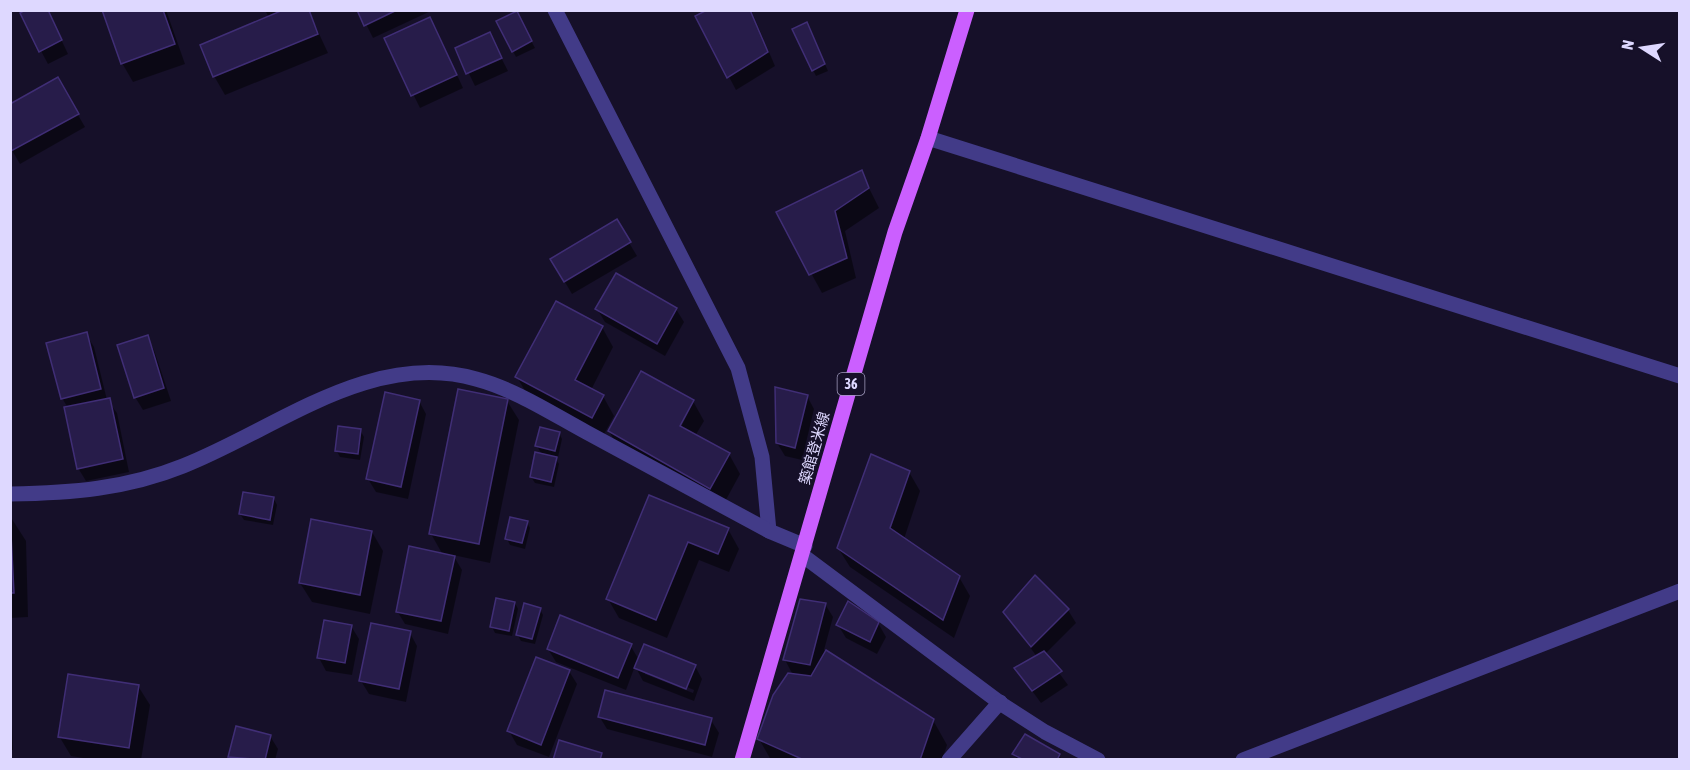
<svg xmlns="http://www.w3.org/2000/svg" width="1690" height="770" font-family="'Asap Condensed','Noto Sans JP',sans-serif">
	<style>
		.shadow { fill: #0007; fill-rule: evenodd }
		.building { fill: #271c4a; stroke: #402e76; stroke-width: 1.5 }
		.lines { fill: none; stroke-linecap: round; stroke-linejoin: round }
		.minor { stroke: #423b88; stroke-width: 15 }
		.major { stroke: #cb5fff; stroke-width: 15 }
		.labels { text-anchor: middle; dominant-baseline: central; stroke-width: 4.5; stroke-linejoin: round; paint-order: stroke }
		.shield { fill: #161029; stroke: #a29cbf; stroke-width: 1.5 }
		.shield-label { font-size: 14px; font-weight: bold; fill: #ded8ff }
		.street-label { font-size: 15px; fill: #ded8ff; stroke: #161029 }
	</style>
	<rect width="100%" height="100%" fill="#161029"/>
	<g class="shadow">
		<path d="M104 10H166L185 64 133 82 122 63Z"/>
		<path d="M265 10H308L328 53 225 95 214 76 269 18Z"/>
		<path d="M359 10H433L373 38Z"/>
		<path d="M710 10H751L775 66 736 90 697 17Z"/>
		<path d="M516 13 535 48 516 57 498 22Z"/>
		<path d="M50 16 68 54 48 64 41 51Z"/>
		<path d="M810 30 828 71 816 76 813 70Z"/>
		<path d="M437 31 463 88 420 108 386 39Z"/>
		<path d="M489 34 508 71 475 86 457 49Z"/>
		<path d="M57 79 85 127 20 164 10 147V106Z"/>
		<path d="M861 172 879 208 845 231 856 278 822 293 778 213Z"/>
		<path d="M616 221 637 256 572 294 552 260Z"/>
		<path d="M557 303 602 327 613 347 591 390 603 396 614 416 603 436 528 396 517 377Z"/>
		<path d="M597 309H676L684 322 665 356 605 322Z"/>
		<path d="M86 334 94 347 107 400 117 413 129 472 86 481 78 468 68 408 62 398Z"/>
		<path d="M147 337 154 350 171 401 143 410 135 397Z"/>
		<path d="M807 396 814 409 802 460 785 456 777 443Z"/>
		<path d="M419 401 426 414 408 499 376 492 368 479Z"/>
		<path d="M507 401 519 420 490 563 453 555 462 570 448 634 405 624 397 611 443 555 431 534Z"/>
		<path d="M693 401 704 421 695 436 729 454 740 474 722 507 620 451 609 431ZM687 409H690L678 433 675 431Z"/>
		<path d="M360 430 364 437 360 460 340 457 336 450Z"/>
		<path d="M559 433 562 439 558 457 554 456 559 464 554 487 535 483 531 477 542 455 537 446Z"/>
		<path d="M909 472 920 491 904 539 959 577 970 596 954 638 850 567 838 548Z"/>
		<path d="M650 497 728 529 739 549 729 572 699 560 667 638 619 618 608 599Z"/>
		<path d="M274 499 277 505 273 525 244 520 240 514Z"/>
		<path d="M10 516 26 541 28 617 10 618Z"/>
		<path d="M527 522 530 528 525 549 510 545 507 539Z"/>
		<path d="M372 532 383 551 370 614 312 602 300 583Z"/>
		<path d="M515 603 518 609 512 636 495 633 492 627Z"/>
		<path d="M825 604 833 617 824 650 933 720 947 745 942 760H771L759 739 793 675 785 660Z"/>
		<path d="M540 609 543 615 535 644 521 641 517 634Z"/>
		<path d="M1068 610 1076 623 1045 654 1068 685 1041 703 1016 669 1037 657 1005 612Z"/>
		<path d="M878 623 886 637 877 654 846 638 838 625Z"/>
		<path d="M351 626 359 639 352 675 326 671 319 658Z"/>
		<path d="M410 633 417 646 406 702 369 694 361 681Z"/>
		<path d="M630 645 639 660 695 666 702 679 694 701 643 681 635 666 626 690 556 662 548 649ZM645 670 694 690 693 693 645 674Z"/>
		<path d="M569 671 577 684 549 757 517 745 509 731Z"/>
		<path d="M10 673 13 750H10Z"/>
		<path d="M138 686 150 705 141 760H95L71 756 59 736Z"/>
		<path d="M599 716 711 720 719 733 712 757 607 729Z"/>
		<path d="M270 736 278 749 275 760H231L230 757Z"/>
		<path d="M1014 754 1059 755 1062 760H1017Z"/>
	</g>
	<g class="building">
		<path d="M25 10H48L62 40 39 52 20 13Z"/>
		<path d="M102 10H163L175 44 121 64Z"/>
		<path d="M283 10H309L318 34 213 77 200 45Z"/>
		<path d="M357 10H397L364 26Z"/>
		<path d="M707 10H750L768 52 727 78 695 16Z"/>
		<path d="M517 11 532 41 512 52 496 21Z"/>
		<path d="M430 17 457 75 411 96 384 38Z"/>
		<path d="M807 22 825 64 812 71 792 29Z"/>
		<path d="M490 32 502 58 466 74 455 48Z"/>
		<path d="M58 77 79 114 11 151 10 104Z"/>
		<path d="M862 170 869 188 835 211 847 258 809 275 776 212Z"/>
		<path d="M617 219 631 242 564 282 550 259Z"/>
		<path d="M616 273 677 308 657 344 595 309Z"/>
		<path d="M556 301 603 326 575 380 604 395 592 418 515 377Z"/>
		<path d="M87 332 101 389 61 399 46 343Z"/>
		<path d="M148 335 164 388 134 398 117 345Z"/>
		<path d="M641 371 694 400 680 426 730 453 710 489 608 431Z"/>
		<path d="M775 387 808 395 795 448 776 443Z"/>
		<path d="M458 389 508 399 479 544 429 534Z"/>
		<path d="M385 392 420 400 401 487 366 479Z"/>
		<path d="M110 398 123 459 77 469 64 407Z"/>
		<path d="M338 426 361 429 358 454 335 451Z"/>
		<path d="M540 427 560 432 555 451 535 446Z"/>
		<path d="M535 452 557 457 551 482 530 477Z"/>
		<path d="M871 454 910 471 890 528 960 576 943 620 837 548Z"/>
		<path d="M243 492 274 497 270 520 239 514Z"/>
		<path d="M649 495 729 528 718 554 688 542 656 620 606 599Z"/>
		<path d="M10 515 14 593H10Z"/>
		<path d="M510 517 528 521 522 543 505 539Z"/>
		<path d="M311 519 372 531 360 595 299 583Z"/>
		<path d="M409 546 455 556 441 621 396 612Z"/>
		<path d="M1035 575 1069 609 1031 647 1003 612Z"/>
		<path d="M496 598 515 602 509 631 490 627Z"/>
		<path d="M800 599 826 603 810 665 783 660Z"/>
		<path d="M848 601 879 622 870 642 836 625Z"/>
		<path d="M524 603 541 608 532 639 516 635Z"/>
		<path d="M560 615 632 644 618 678 547 649Z"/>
		<path d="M324 620 352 625 345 663 317 658Z"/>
		<path d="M371 623 411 631 399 689 359 681Z"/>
		<path d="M644 644 696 665 686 689 634 668Z"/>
		<path d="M826 650 934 719 920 760H804L757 739 773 695 788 673 811 676Z"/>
		<path d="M1044 651 1062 671 1032 691 1014 668Z"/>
		<path d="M536 657 570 670 541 745 507 731Z"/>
		<path d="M68 674 139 685 129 748 58 737Z"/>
		<path d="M605 690 712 718 705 745 598 717Z"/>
		<path d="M236 726 271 735 265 760 228 757Z"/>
		<path d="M1025 734 1060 754 1057 760H1024L1012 754Z"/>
		<path d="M559 740 602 753 600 760H553Z"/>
	</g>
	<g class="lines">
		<g class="minor">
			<path d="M555 10 738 368 762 457 769 531"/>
			<path d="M928 138 1680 376"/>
			<path d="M10 494C71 493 126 489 183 466 275 430 371 349 476 379 514 389 551 413 586 432 647 465 708 498 769 531L805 546"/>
			<path d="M802 555 1003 705 1045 732 1098 760"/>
			<path d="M949 760 1000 702"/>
			<path d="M1243 760 1680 591"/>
		</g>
		<path class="major" d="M742 760 895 232 928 138 967 10"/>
	</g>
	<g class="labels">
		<rect class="shield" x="837.5" y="373" width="27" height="22" rx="4.5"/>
		<g class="shield-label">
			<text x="851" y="384">36</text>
		</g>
		<g class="street-label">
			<text transform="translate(814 448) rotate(-74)">築館登米線</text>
		</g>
	</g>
	<rect width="1690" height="770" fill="none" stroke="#ded8ff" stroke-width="24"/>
	<g transform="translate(1642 48) rotate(282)" stroke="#161029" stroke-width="4.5" paint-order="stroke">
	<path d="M0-4.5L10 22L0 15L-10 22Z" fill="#ded8ff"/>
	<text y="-9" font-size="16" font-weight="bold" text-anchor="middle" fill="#ded8ff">N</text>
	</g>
</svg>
